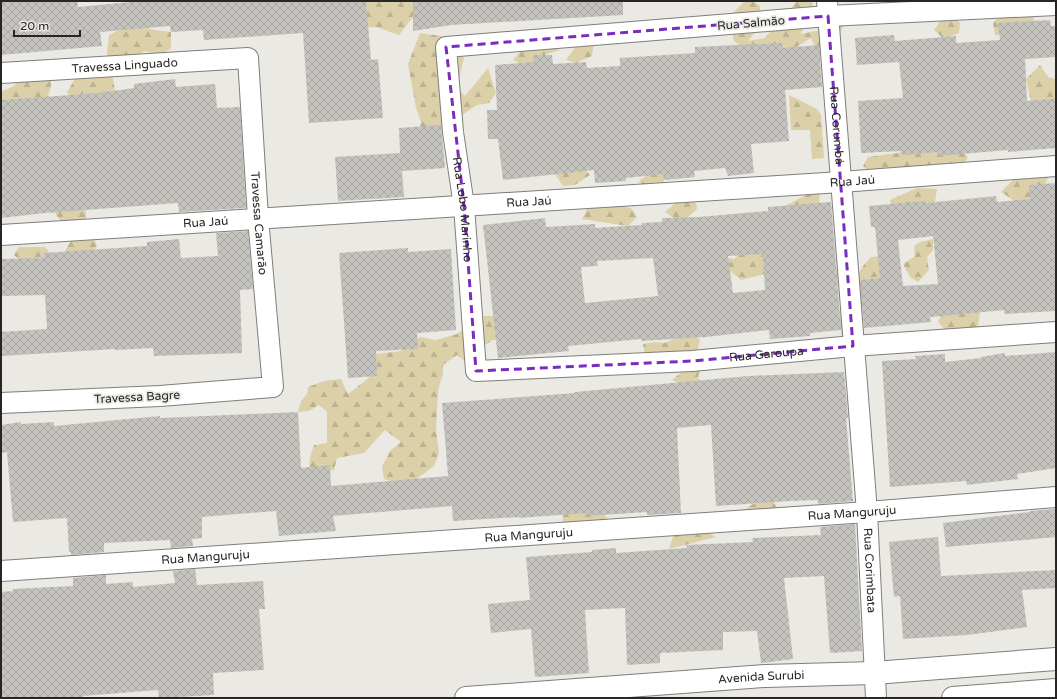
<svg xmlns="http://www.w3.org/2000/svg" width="1057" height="699" font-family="'Varela Round',sans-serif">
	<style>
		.forest { fill: url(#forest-firs) }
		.building { fill: url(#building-cross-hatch); fill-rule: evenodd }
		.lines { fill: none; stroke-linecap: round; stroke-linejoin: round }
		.street-casing { stroke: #7f7e7a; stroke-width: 22 }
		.secondary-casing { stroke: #7f7e7a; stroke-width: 24 }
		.street { stroke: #fff; stroke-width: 20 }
		.secondary { stroke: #fff; stroke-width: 22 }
		.marked { fill: none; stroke: #7b2cbf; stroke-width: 3; stroke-dasharray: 8 5; stroke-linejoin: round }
		.labels { text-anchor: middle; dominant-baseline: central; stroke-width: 3.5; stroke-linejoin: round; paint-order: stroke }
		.street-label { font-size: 12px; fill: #272624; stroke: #ebe9e4 }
	</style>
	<defs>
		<pattern id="forest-firs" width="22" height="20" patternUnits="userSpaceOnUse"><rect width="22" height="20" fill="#dbd0a7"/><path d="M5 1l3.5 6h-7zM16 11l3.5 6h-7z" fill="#bcb290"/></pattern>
		<pattern id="building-cross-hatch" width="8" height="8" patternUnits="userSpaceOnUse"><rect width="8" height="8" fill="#c4c3be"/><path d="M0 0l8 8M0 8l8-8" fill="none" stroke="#a8a7a3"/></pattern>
	</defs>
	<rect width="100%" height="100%" fill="#ebe9e4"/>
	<g class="forest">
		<path d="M350 1H416V13L399 35 376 27 354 28Z"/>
		<path d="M745 1H753L760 6 761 25 748 41 765 38C775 25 787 15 797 1L812 2 816 16 806 24 800 34 843 26 837 41 820 58 811 38 790 51 776 44 745 49 734 41 729 17Z"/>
		<path d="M1031 6 1034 21 1010 35H995L993 23 1005 10Z"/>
		<path d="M943 17 955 18 960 23 959 33 944 39 934 30Z"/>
		<path d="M132 24 154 30 171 32V49L159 54 144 51 133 63 112 74 115 90 93 105 75 106 67 92 81 69 109 59 107 54 109 35Z"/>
		<path d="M420 33 449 37 464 58 457 88 465 96 488 68 496 93 489 103 477 105 444 127 419 129 421 122 416 108 408 64Z"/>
		<path d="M582 38 594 39 592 56 576 63 566 60Z"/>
		<path d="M536 42 560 50 544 55 537 64 524 65 513 60 524 47Z"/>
		<path d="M1040 65 1048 77 1056 79V99L1051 101H1031L1026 79Z"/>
		<path d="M24 72 51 75V86L45 106H1V92L14 86Z"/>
		<path d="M789 95 817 109 821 115 824 158 812 159 810 130H791Z"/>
		<path d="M959 146 968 158 956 172 879 179 863 166 868 157 897 153 915 149Z"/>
		<path d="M581 166 590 175 575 185 563 186 553 171Z"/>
		<path d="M664 170V180L660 188 647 191 639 181 649 173Z"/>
		<path d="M1036 170 1048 178 1040 196 1016 202 1001 192 1017 176Z"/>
		<path d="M821 183 818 210 785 206 806 195Z"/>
		<path d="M917 188 937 189 935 202 891 206 890 200Z"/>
		<path d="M680 199 696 203 697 209 685 220 674 218 665 212Z"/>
		<path d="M614 201 632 209 637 217 628 226 582 219 590 204Z"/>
		<path d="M86 209V218L97 246 89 257 25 265 14 255 19 247H45L51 254H63L74 236 63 224 54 212Z"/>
		<path d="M933 239V250L927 257 929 270 918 282 910 277 903 264 915 256 914 246 920 242Z"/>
		<path d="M771 243 777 271 741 280 730 271 713 278 727 245 728 258 734 259 747 248Z"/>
		<path d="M895 256 865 307 855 304 853 338H842L839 316 843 298 840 282 822 285 826 271 846 269 851 286 863 266 871 257Z"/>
		<path d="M976 297 980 314 977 332 951 337 938 322 945 307Z"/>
		<path d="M484 316H493L508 338 493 340 485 345 483 367 474 368 457 355 443 365V374L438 390 436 430 439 453 434 466 414 481 397 483 384 479 382 466 391 450 401 442 385 430 364 453 337 458 334 470 314 472 309 469 310 457 314 445 327 443V412L319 405 309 411 298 412 301 401 307 394 308 387 324 381 341 379 348 394 370 377 375 354 401 351 410 342 421 337 435 340 457 334Z"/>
		<path d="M685 335 700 339 696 358 645 355 643 344 656 342 664 343Z"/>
		<path d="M701 366 698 378 703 383 684 386 672 380 684 370Z"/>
		<path d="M771 499 781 513 743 511 753 504Z"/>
		<path d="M597 506 607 518 594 538 562 528 563 515Z"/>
		<path d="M692 524 716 537 669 549 673 537Z"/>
	</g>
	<g class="building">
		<path d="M1 1H77L78 7 130 2V1H366L371 60 378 59 383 118 309 123 303 33 204 40 203 30 171 32 170 26 100 32 102 46 1 55Z"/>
		<path d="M413 1H623V15L451 25 413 31Z"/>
		<path d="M1050 20 1051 26H1056V57L1025 59 1026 79 1027 101 1056 99V148L1008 152V150L938 156 937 152 902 155 901 151 861 153 858 101 903 98 899 62 857 65 855 38 894 35 895 41 956 36V43L1000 40 998 23Z"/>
		<path d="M782 43 783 48 819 45 822 87 785 90 789 141 751 144 754 173 728 176 725 168 694 171 695 177 664 180 663 174 626 178V181L595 183 594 170 503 180 498 139H488L487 110H497L495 65 534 62 533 55H552L553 64 586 62 587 68 620 66V58L695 53V47Z"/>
		<path d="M175 79 176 87 215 84 217 108 240 107 246 208 179 212 178 203 45 213 1 218V100L99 93 134 88V84Z"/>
		<path d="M441 125 445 168 402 171 404 197 338 201 335 157 400 153 399 128Z"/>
		<path d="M1056 183V311L1004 314V310L930 317 931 322 864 328 860 280 880 278 875 227H871L869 206 925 201 926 203 996 196 997 202 1030 199 1029 185ZM933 236 938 284 903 286 898 240Z"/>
		<path d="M831 202 841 330 810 333V336L770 339 769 330 706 337 641 341V339L568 346 569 351 498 358 483 225 545 218 546 227 595 224V228L642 225V223L662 222V218L699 217 768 211V207ZM763 254 765 290 733 293 728 256ZM653 258 658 296 585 303 581 267 598 266 597 261Z"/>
		<path d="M248 231 253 289 240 290 242 353 154 356 153 348 115 350V349L1 356V332L47 329 45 295 1 296V259L44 258V253L147 246V242L179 239 181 258 218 256 216 233Z"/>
		<path d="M408 248V252L451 249 456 330 417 333 418 349 376 351 377 376 348 378 339 253Z"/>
		<path d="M1056 352V468L1017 474 1018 479 967 485 966 481 890 487 882 361 916 359 915 356 945 354V362L981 358V357L1005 353V356Z"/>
		<path d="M844 372 848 418H846L853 501 818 504V500L790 501 716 506 711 425 677 428 681 513 647 515V512L586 516V513L519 518V517L453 521 452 506 333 516 336 531 279 536 276 511 202 517V538L192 539 193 546 171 548 170 540 104 543V552L71 555V552H69L67 518 13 522 7 452 1 453V425L21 422V424L54 422V426L160 416V418L298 412 301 468 330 465 331 486 448 476 442 403 575 393V392L748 376Z"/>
		<path d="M1056 509V537L946 547 943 523 1030 512V511Z"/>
		<path d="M855 524 862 651 830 653 824 576 784 578 793 659 761 663 757 631 723 632V650L660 653V663L627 665 625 608 585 610 589 673 535 677 531 629 491 633 488 604 530 600 526 557 592 552V550L616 548V553L687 548 686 545 753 542 752 538 821 535 820 527Z"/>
		<path d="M938 537 941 576 1056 570V588L1022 590 1027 627 967 635 903 639 900 596 894 597 889 542Z"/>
		<path d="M195 569 197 585 263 581 265 609H259L264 670 213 673 214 695 159 698 158 690 83 696V698H1V592L13 591V589L73 586V578L106 575V584L133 582V587L175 583 173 571Z"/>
	</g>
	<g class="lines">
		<g class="street-casing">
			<g id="street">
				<path id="s1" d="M827 1 867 512 876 698"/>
				<path id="s2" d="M1056 5 828 16 446 47 453 132 464 206 476 371 692 361 853 346 1056 332"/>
				<path id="s3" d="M1 73 248 58 258 218 273 387 160 396 1 403"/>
				<path id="s4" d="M1 235 841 182 1056 166"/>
				<path id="s5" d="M1 571 867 512 1056 497"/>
			</g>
		</g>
		<g class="secondary-casing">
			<g id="secondary">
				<path id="s6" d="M466 698 765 676 874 673 1056 659"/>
				<path d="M953 698 1056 690"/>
			</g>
		</g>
		<use href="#street" class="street"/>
		<use href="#secondary" class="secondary"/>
	</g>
	<path class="marked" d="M828 16 853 346 692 361 476 371 464 206 446 47Z"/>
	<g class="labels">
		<g class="street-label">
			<text transform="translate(751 23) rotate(-5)">Rua Salmão</text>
			<text stroke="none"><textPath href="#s3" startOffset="124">Travessa Linguado</textPath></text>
			<text stroke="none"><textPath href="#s1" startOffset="125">Rua Corumbá</textPath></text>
			<text stroke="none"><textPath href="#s4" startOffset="853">Rua Jaú</textPath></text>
			<text stroke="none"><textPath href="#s4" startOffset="529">Rua Jaú</textPath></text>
			<text stroke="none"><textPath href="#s2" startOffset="775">Rua Lobo Marinho</textPath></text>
			<text stroke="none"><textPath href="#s4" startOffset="205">Rua Jaú</textPath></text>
			<text stroke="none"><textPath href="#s3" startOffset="413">Travessa Camarão</textPath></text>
			<text stroke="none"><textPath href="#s2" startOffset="1228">Rua Garoupa</textPath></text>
			<text transform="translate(137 397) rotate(-3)">Travessa Bagre</text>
			<text stroke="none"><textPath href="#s5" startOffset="853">Rua Manguruju</textPath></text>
			<text stroke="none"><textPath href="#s5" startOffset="529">Rua Manguruju</textPath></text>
			<text stroke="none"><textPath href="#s5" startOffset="205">Rua Manguruju</textPath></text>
			<text stroke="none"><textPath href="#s1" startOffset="571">Rua Corimbata</textPath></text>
			<text stroke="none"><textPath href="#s6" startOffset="296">Avenida Surubi</textPath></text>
		</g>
	</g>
	<rect width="1057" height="699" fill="none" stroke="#272624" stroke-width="4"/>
	<path d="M14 30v6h66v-6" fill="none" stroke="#272624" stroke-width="2"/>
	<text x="20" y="30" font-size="12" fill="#272624" stroke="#ebe9e4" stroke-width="3" paint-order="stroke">20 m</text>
</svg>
